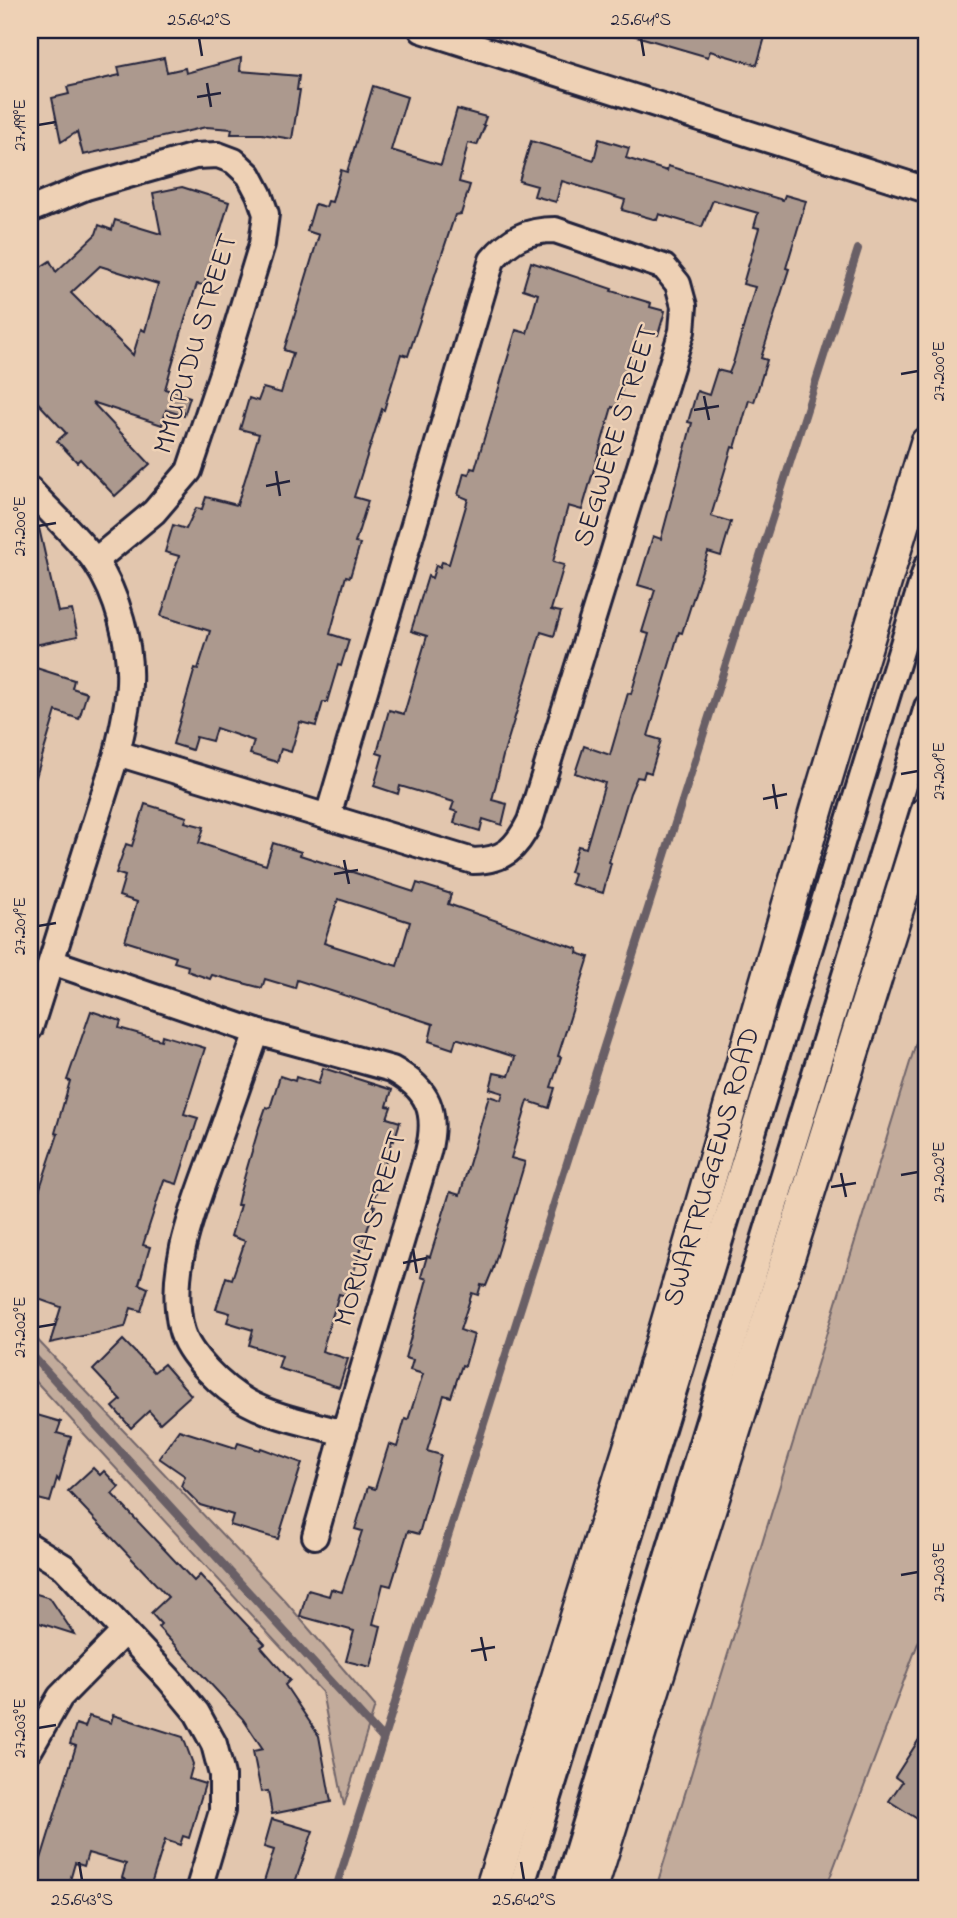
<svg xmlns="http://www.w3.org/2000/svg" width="957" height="1918" font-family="'Indie Flower',sans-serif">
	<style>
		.green { fill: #c2ab9b; stroke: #72666b; stroke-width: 2 }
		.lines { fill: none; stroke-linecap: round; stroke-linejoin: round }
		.stream { stroke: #695f66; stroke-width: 8 }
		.building { fill: #ac998e; stroke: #22223b; stroke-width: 2; fill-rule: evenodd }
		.minor-casing { stroke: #22223b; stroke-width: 30 }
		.major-casing { stroke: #22223b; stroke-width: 37 }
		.minor { stroke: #eed1b5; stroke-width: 24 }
		.major { stroke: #eed1b5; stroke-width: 32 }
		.ticks { fill: none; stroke: #22223b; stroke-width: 2.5 }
		.labels { text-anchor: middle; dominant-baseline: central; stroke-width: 5; stroke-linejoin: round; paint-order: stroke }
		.street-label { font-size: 28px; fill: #22223b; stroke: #eed1b5 }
		.neatline { fill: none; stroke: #22223b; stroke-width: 2.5 }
		.ticks-label { font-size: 18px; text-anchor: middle; fill: #22223b }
	</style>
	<rect width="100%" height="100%" fill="#e2c6ae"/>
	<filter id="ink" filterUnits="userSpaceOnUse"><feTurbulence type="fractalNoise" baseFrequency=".0143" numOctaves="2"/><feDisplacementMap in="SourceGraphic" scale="14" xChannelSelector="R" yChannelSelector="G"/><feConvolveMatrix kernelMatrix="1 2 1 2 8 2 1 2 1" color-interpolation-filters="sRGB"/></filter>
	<g filter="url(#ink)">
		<g class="green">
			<path d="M927 1007V1619L826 1888H656Z"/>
			<path d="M30 1332 286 1602 375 1706 344 1806 322 1692 30 1375Z"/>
		</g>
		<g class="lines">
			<g class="stream">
				<path d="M30 1353 383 1739"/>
				<path d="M336 1888 858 249"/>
			</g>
		</g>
		<g class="building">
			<path d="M634 30H767L757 65 710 51 708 57 633 35Z"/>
			<path d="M164 58 167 72 185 68 186 73 241 58 240 71 299 76 297 90H300L292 139 262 134H231L232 129 206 127 83 155 77 132 61 142 52 98 69 94 67 87 120 75 118 67Z"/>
			<path d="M373 86 407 97 391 150 441 165 457 109 486 117 483 125 485 126 477 145 468 143 459 182 470 185 461 214 455 215 408 356 401 354 384 410 382 409 354 497 368 501 355 543 360 544 350 577 346 576 330 634 349 640 341 666 338 665 327 702H323L316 726 300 722 291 752 281 749 277 762 250 754 254 741 216 728 212 741 196 737 192 750 173 744 195 668 198 669 210 631 161 616 179 556 165 552 173 525 186 529 196 508 202 509 206 497 237 505 259 434 240 429 249 398 258 401 263 388 281 393 293 353 284 350 319 235 307 231 315 204 326 207 328 201 332 202 341 170 347 172Z"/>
			<path d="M599 139 629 148 626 158 667 171 668 166 783 200 785 195 806 201 786 268 789 269 761 358 767 360 754 402 749 400 735 448 732 447 711 516 731 522 721 556 708 552 682 633 679 632 648 736 661 740 651 773 645 771 643 778 637 777 630 793 609 862 611 863 603 893 571 884 574 873 570 872 578 846 586 848 605 783 575 773 584 746 610 755 628 693 631 694 649 634 642 632 655 590 638 585 653 536 661 539 692 423 688 422 697 391 709 395 717 370 729 373 733 363 755 287 743 284 759 228 754 227 758 213 713 200 702 227 659 214 657 220 622 210 625 200 562 181 556 202 534 196 537 186 519 181 531 141 594 160Z"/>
			<path d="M182 187 229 202 204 285 197 284 187 313 165 389 190 397 184 416 166 410 162 425 92 402 150 464 115 496 80 459 77 462 57 441 66 433 30 394V274L50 261 56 272 96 234 99 225 112 230 115 220 161 234 153 193ZM100 266 158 284 145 331 141 329 133 355 71 293Z"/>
			<path d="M531 262 612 289 611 291 651 303 650 307 665 311 658 335 639 329 617 408 612 407 582 510 568 506 553 562 564 565 551 610 561 612 554 636 541 632 503 756 492 800 507 804 502 825 483 819 480 831 454 823 457 812 451 810 454 802 400 786 398 794 374 786 383 755 377 753 389 710 404 714 427 636 411 631 428 576 432 578 436 565 440 567 442 562 449 564 468 499 458 495 464 473 469 474 471 468 475 469 516 330 527 333 538 294 523 289Z"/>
			<path d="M39 528 58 612 72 610 78 636 30 646V529Z"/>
			<path d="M30 666 74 680 72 688 87 693 79 719 56 711 35 780 30 779Z"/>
			<path d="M145 804 187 817 185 822 204 827 199 843 266 865 273 843 301 852 300 855 414 892 417 883 451 894 448 904 578 949 577 953 589 957 558 1056 561 1057 551 1087 555 1088 549 1108 528 1101 511 1158 525 1162 493 1269 486 1286 481 1285 478 1295 472 1293 460 1330 474 1335 465 1366 462 1365 451 1397 444 1395 427 1451 441 1455 419 1534 408 1531 391 1586 383 1584 373 1624 381 1626 371 1667 346 1661 354 1631 300 1616 308 1590 329 1596 331 1589 342 1592 362 1531 355 1529 368 1487 375 1489 389 1444 397 1447 405 1419 408 1420 423 1374 410 1370 413 1360 405 1358 427 1279 421 1277 427 1256 430 1257 450 1192 460 1195 489 1096 501 1100 503 1093 490 1089 494 1073 509 1076 515 1057 459 1039H456L453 1049 429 1041 433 1024 297 980 295 988 265 979 262 988 212 975 210 979 187 971 188 966 174 962 176 957 125 941 137 902 119 896 125 876 116 873 126 844 132 846ZM338 899 410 922 397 966 324 943Z"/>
			<path d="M91 1011 121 1021 119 1028 161 1040 162 1035 205 1048 184 1114 198 1118 177 1184 164 1180 143 1245 150 1247 139 1284 148 1288 141 1311 131 1308 125 1327 50 1343 61 1307 30 1296V1201L35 1203 58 1134 55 1133 70 1081 67 1080Z"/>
			<path d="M323 1068 392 1090 387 1106 391 1107 387 1118 400 1122 394 1141 392 1140 372 1205 375 1206 346 1296 339 1294 322 1351 348 1359 339 1387 278 1368 282 1356 249 1345 253 1330 227 1322 230 1313 216 1309 226 1277 232 1279 245 1241 231 1236 240 1205H237L240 1192 259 1127 266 1107 270 1108 280 1076 295 1081 296 1077 318 1084Z"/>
			<path d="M123 1340 154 1372 164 1364 191 1395 160 1423 149 1411 131 1428 113 1407 121 1400 93 1370Z"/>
			<path d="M30 1413 61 1422 57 1433 71 1437 59 1481 57 1478 50 1502 30 1497Z"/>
			<path d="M179 1430 236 1448 238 1443 260 1450 261 1448 302 1463 278 1539 230 1525 233 1515 200 1505 181 1486 185 1476 159 1458Z"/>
			<path d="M93 1468 100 1475 104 1471 119 1487 112 1494 194 1581 200 1575 265 1644 261 1647 290 1680 285 1685 319 1736 331 1802 272 1814 268 1791 261 1792 253 1751 263 1749 243 1719 158 1627 161 1624 151 1613 168 1597 68 1491Z"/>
			<path d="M30 1592 50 1598 74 1634 30 1620Z"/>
			<path d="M113 1715 183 1737 193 1764 189 1779 205 1784 189 1838 183 1836 180 1845 165 1840 150 1888H123L126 1880 122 1878 126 1864 88 1853 84 1866 75 1863 69 1884 66 1883 65 1888H32L76 1746 70 1744 76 1724 85 1727 89 1716 111 1723Z"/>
			<path d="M927 1727V1825L889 1801 902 1782 895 1777Z"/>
			<path d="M272 1819 313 1831 293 1888H262L274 1850 264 1847Z"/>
		</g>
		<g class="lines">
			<g class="minor-casing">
				<g id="minor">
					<path d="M422 30 927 190"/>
					<path d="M30 210 86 187 195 156 218 155 234 161 249 175 259 194 266 214 262 244 229 352 189 471 154 512 95 561"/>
					<path d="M30 490C50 512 78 537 95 561 118 595 131 644 129 684 128 708 122 730 117 753L30 1028"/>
					<path d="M117 753 473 861C505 860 516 849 530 821L682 331 684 306 678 284 664 267 555 230C527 230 510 239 492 260L328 816"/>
					<path d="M52 962 257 1032 392 1069C429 1089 438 1112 428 1152L344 1433 315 1536"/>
					<path d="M257 1032C243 1070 230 1109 216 1147 196 1203 167 1268 181 1328 187 1355 224 1389 247 1402 276 1418 313 1424 344 1433"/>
					<path d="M30 1546 64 1567 169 1679 197 1713 214 1744 222 1775V1811L199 1888"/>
					<path d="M30 1749 60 1697 124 1632"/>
					<path d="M521 1888 927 566"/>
					<path d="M566 1888 927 707"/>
				</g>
			</g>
			<g class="major-casing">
				<g id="major">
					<path d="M492 1888 648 1390 818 804 927 443"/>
					<path d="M591 1888 927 813"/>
				</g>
			</g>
			<use href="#minor" class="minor"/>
			<use href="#major" class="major"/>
		</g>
	</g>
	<path class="ticks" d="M199 38 202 56M641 38 644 56M207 83 211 107M197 97 221 93M38 125 56 122M901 374 918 371M704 396 709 420M694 410 719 406M276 471 280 496M266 486 290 481M38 526 56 523M901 774 918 771M773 784 777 809M763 799 787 794M344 860 349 884M334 874 358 870M38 926 56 923M841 1173 846 1197M901 1175 918 1172M831 1187 856 1183M413 1249 417 1273M403 1263 427 1258M38 1327 56 1324M901 1575 918 1572M481 1637 486 1661M471 1651 495 1647M38 1728 56 1725M79 1862 82 1880M521 1862 524 1880"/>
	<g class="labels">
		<g class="street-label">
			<text transform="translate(197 344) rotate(-73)">MMUPUDU STREET</text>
			<text transform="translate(617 436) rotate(-73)">SEGWERE STREET</text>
			<text transform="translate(713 1167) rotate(-74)">SWARTRUGGENS ROAD</text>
			<text transform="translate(372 1229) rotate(-74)">MORULA STREET</text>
		</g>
	</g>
	<rect width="957" height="1918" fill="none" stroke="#eed1b5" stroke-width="77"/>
	<rect x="38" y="38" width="880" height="1842" class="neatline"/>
	<g class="ticks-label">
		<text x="199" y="25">25.642°S</text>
		<text x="641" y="25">25.641°S</text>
		<text transform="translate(19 125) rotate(-90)" y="6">27.199°E</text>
		<text transform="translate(938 371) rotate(-90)" y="6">27.200°E</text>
		<text transform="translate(19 526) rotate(-90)" y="6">27.200°E</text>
		<text transform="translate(938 771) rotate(-90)" y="6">27.201°E</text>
		<text transform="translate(19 926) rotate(-90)" y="6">27.201°E</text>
		<text transform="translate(938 1172) rotate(-90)" y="6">27.202°E</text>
		<text transform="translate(19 1327) rotate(-90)" y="6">27.202°E</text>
		<text transform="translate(938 1572) rotate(-90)" y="6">27.203°E</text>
		<text transform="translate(19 1728) rotate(-90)" y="6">27.203°E</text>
		<text x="82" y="1905">25.643°S</text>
		<text x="524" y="1905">25.642°S</text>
	</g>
</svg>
